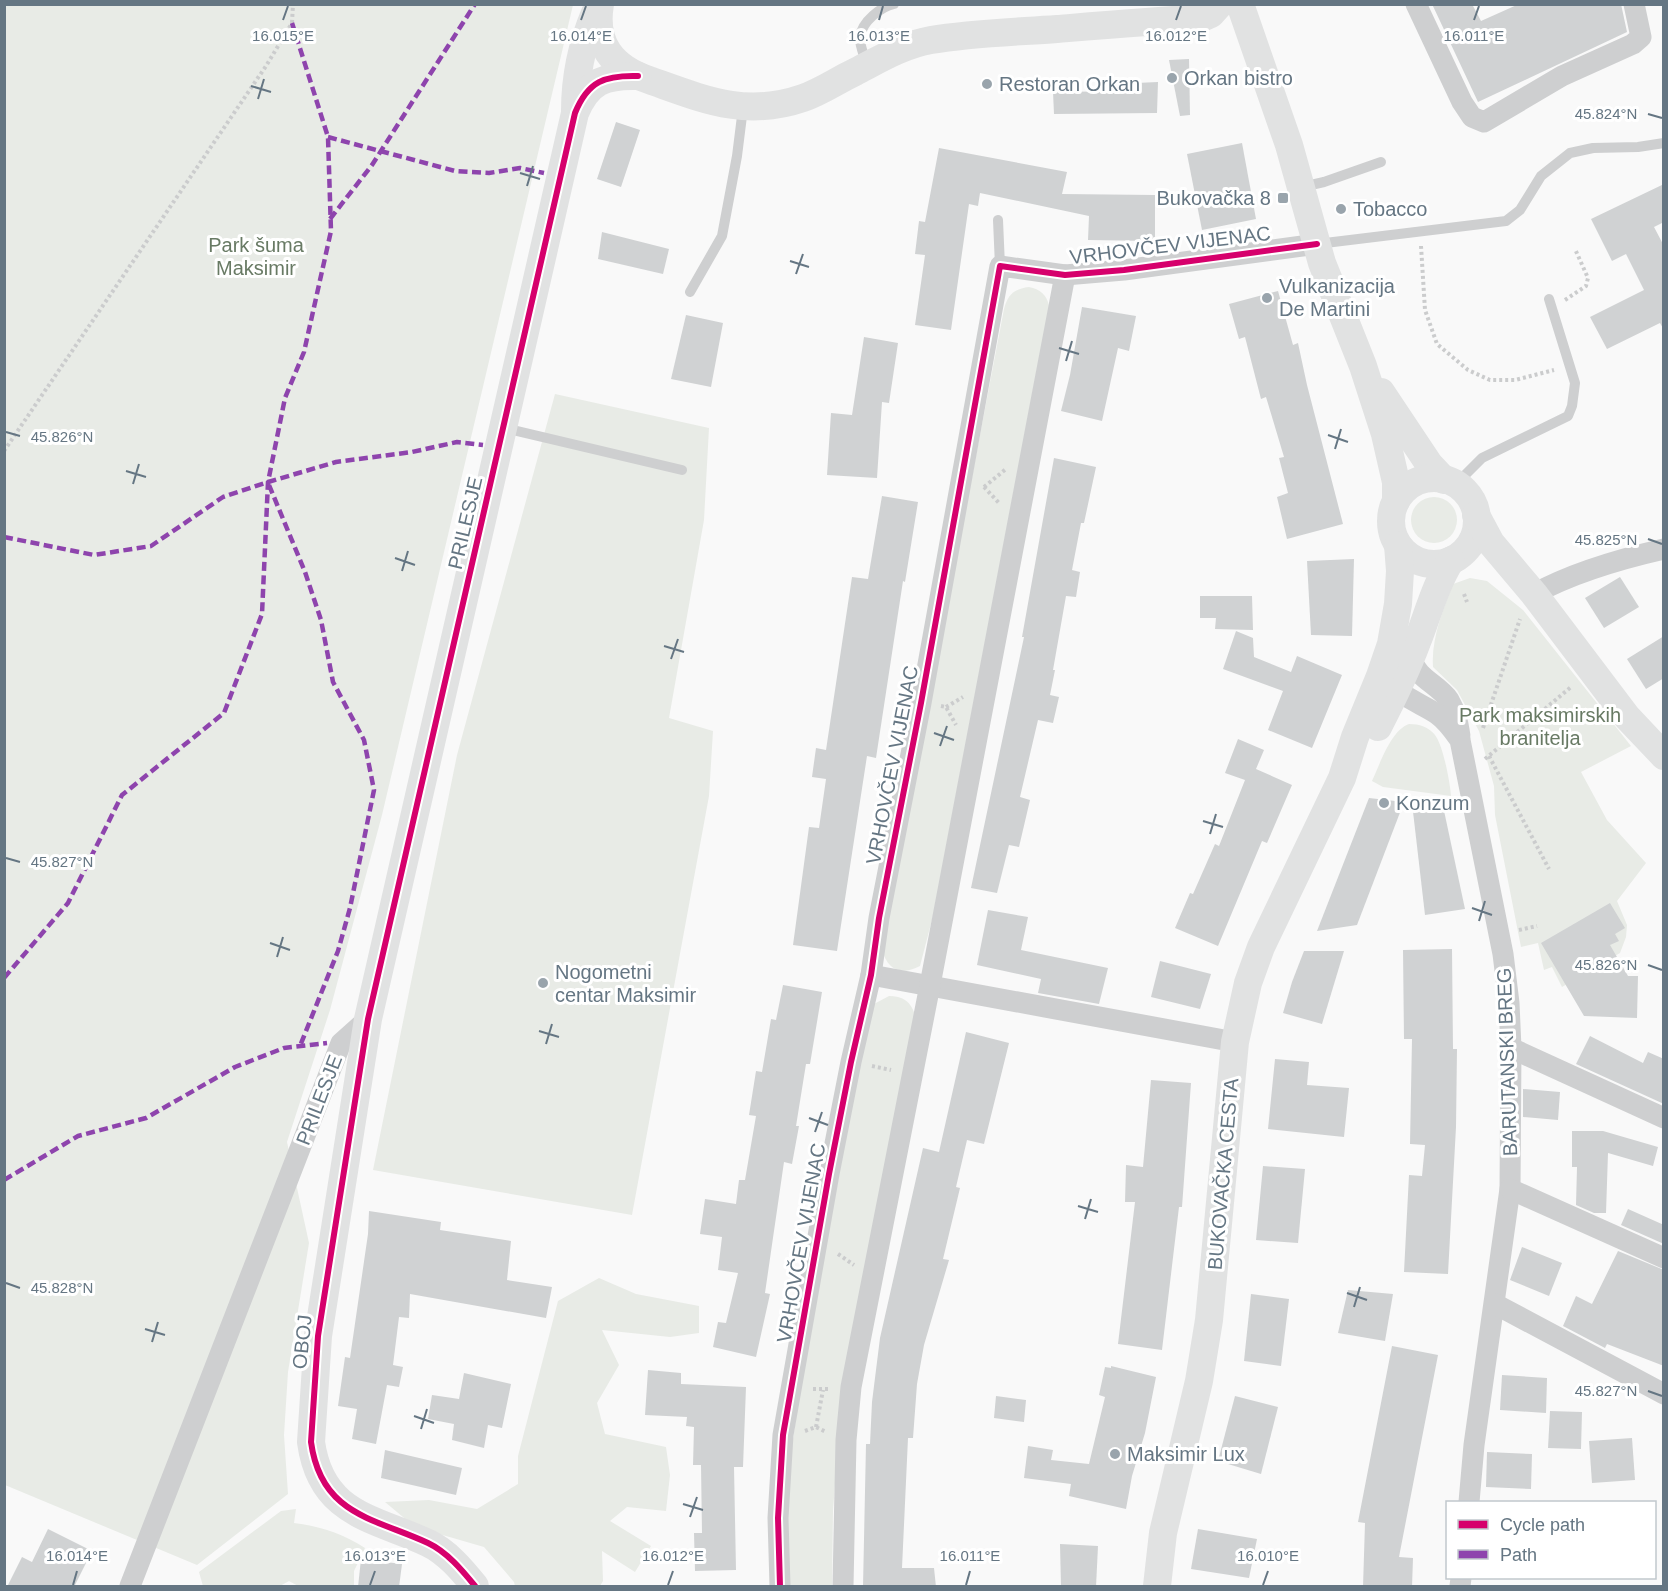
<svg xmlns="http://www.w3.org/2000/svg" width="1668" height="1591" font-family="Helvetica,sans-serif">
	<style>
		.green { fill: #e8ebe6 }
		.building { fill: #d0d2d3 }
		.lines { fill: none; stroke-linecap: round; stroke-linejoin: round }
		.path { stroke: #cbcccd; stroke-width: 4; stroke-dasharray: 3 3; stroke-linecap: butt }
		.lane { stroke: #cecfd0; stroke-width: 10 }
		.street { stroke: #cecfd0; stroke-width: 21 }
		.secondary { stroke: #e1e2e2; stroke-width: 28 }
		.quiet { stroke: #8e44ad; stroke-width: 4.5; stroke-dasharray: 9 4.5; stroke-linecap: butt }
		.cycleway-casing { stroke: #fff; stroke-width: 10 }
		.cycleway { stroke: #d6006c; stroke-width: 6 }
		.ticks { fill: none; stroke: #657683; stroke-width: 2 }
		.poi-dot { fill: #99a4ac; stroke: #fff; stroke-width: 2 }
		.labels { text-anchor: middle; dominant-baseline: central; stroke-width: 6; stroke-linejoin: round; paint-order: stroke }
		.poi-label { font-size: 20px; fill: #657683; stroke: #fff; text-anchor: start }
		.park-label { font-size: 20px; fill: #687a64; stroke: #fff }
		.street-label { font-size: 20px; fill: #657683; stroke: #fff }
		.ticks-label { font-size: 15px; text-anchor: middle; fill: #657683; stroke: #fff; stroke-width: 6; stroke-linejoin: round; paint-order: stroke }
	</style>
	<rect width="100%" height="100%" fill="#f9f9f9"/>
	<g class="green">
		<path d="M4 5H573L382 815 330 1010 287 1142 309 1243 288 1372 284 1435 288 1494 197 1565 5 1485Z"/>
		<path d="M1029 287C1040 289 1047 295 1049 306L933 916 920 966C901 976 887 970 882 949L1004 309C1008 294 1014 289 1029 287Z"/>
		<path d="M555 394 709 428 704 520 669 718 713 731 709 796 632 1215 373 1170 457 755Z"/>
		<circle cx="1434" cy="520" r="23"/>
		<path d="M1470 578 1487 581 1523 610 1631 746 1581 772 1607 820 1646 863 1617 901 1627 925 1626 937 1620 953 1562 987 1552 967 1544 970 1538 943 1521 947 1495 815 1494 786 1479 731 1457 690 1433 667C1431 639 1443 610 1453 584Z"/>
		<path d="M1409 724C1419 724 1429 727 1435 735 1443 745 1450 782 1451 796L1383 787 1372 781C1380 764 1391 730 1409 724Z"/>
		<path d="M889 996C902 996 911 1001 915 1015L838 1443 833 1511 832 1586H787L788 1503 792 1446 804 1364 867 1024 874 1004Z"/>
		<path d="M599 1278 636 1294 699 1306V1333L670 1337 602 1330 619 1365 597 1403 605 1434 666 1447 670 1475 666 1511 627 1507 610 1521 651 1546 635 1572 602 1551 603 1581 600 1586H515L514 1582 484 1547 415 1527 385 1502 429 1500 477 1509 518 1484V1456L558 1301Z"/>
		<path d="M296 1509 294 1523C319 1526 344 1534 365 1548L354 1571V1586H298L289 1581 280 1586H203L199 1572 281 1511Z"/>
	</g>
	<g class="building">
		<path d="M1432 4H1472L1481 21 1519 4H1621L1627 32 1478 102Z"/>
		<path d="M1189 59 1190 115 1180 116 1169 60Z"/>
		<path d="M1158 82 1157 113 1054 114 1053 92 1136 91V83Z"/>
		<path d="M616 122 640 130 621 187 597 179Z"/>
		<path d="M1242 143 1256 219 1202 230 1187 154Z"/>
		<path d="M939 148 1067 172 1062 194 1155 195V241L1088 240 1089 216 980 193 978 206 969 204 951 330 915 325 925 255 915 254 919 221 925 222Z"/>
		<path d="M1664 184V222L1654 227 1664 246V330L1660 323 1607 349 1590 317 1644 290 1626 254 1612 261 1591 219Z"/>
		<path d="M602 232 669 249 663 274 598 259Z"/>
		<path d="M1278 291 1293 345 1298 343 1307 385 1343 524 1287 539 1277 497 1288 493 1279 458 1284 457 1266 397 1261 399 1245 337 1239 339 1229 304Z"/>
		<path d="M1082 307 1136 316 1129 351 1118 348 1102 421 1061 411 1070 375Z"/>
		<path d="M686 315 723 323 711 387 671 379Z"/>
		<path d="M864 337 898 343 889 403 882 402 877 478 827 475 831 413 852 415Z"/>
		<path d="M1054 458 1096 467 1084 523H1081L1072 570 1080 572 1076 597 1066 596 1053 670H1055L1050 695 1059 697 1053 723 1038 720 1020 797 1030 800 1019 847 1009 845 997 893 971 888 1024 637H1022Z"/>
		<path d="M882 496 918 502 905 582 903 581 876 758 867 756 837 951 793 945 809 827 819 828 826 779 812 777 816 748 826 750 852 577 868 579Z"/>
		<path d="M1354 559 1352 636 1311 635 1307 561Z"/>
		<path d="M1620 577 1639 607 1604 628 1585 598Z"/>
		<path d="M1200 596H1252L1253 630 1215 629 1216 618H1200Z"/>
		<path d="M1236 631 1253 638 1254 657 1291 672 1297 656 1342 675 1312 748 1268 730 1283 691 1223 669Z"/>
		<path d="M1664 636V678L1646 689 1627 659Z"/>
		<path d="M1238 739 1264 750 1256 769 1292 785 1267 843 1262 841 1218 946 1175 928 1190 893 1193 894 1215 844 1219 846 1245 780 1225 773Z"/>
		<path d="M1369 798 1404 802 1357 925 1317 931Z"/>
		<path d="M1412 803 1443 806 1465 909 1425 915Z"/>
		<path d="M1610 903 1625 928 1615 934 1619 941 1610 945 1628 976H1638L1637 1018 1584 1016 1541 943Z"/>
		<path d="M988 910 1028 917 1021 950 1108 968 1099 1004 1038 993 1041 979 977 965Z"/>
		<path d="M1452 949 1453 1049H1457L1456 1127 1448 1274 1404 1272 1409 1175 1422 1176 1425 1145 1410 1144 1412 1039H1404L1403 950Z"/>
		<path d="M1304 951H1344L1322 1024 1283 1013 1292 982Z"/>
		<path d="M1160 961 1211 974 1200 1009 1151 997Z"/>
		<path d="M783 985 822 992 810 1064H806L796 1126H799L792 1164 784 1162 765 1293 770 1294 756 1357 713 1347 718 1322 726 1323 738 1273 718 1270 722 1237 700 1234 705 1199 736 1204 739 1180H745L756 1116 749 1115 756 1071 762 1072 771 1019 776 1020Z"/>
		<path d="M966 1032 1009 1043 984 1144 967 1140 956 1187 960 1188 943 1259 949 1260 924 1345 917 1384 913 1438H908L902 1568H934L936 1587H863L866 1444H870L872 1402 880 1338 923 1148 939 1152Z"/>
		<path d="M1590 1036 1643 1063 1648 1052 1664 1059V1104L1576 1064Z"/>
		<path d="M1275 1059 1309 1062 1307 1085 1349 1088 1344 1137 1268 1129Z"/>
		<path d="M1151 1080 1191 1083 1182 1207H1179L1162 1350 1118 1344 1135 1202H1125L1126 1165 1143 1167Z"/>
		<path d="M1523 1089 1560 1092 1558 1120 1523 1117Z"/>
		<path d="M1572 1131H1603L1658 1147 1653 1166 1608 1153 1606 1213H1594L1576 1205 1577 1167H1572Z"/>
		<path d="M1263 1166 1305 1169 1298 1243 1256 1240Z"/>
		<path d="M1628 1209 1664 1225V1244L1621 1225Z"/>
		<path d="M369 1211 441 1222 440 1230 511 1241 507 1280 552 1287 546 1318 410 1294 409 1318 399 1317 393 1365 403 1367 399 1387 387 1385 376 1444 352 1439 357 1409 338 1406 345 1357 350 1358 368 1234Z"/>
		<path d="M1522 1247 1562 1263 1549 1296 1510 1280Z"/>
		<path d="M1618 1251 1664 1270V1366L1607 1344 1605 1348 1563 1326 1576 1296 1592 1304Z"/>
		<path d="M1348 1290 1393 1294 1385 1341 1338 1333Z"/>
		<path d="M1251 1294 1289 1299 1281 1366 1244 1361Z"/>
		<path d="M1392 1346 1438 1355 1399 1557 1413 1558 1412 1587H1363L1365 1523 1358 1522Z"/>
		<path d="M1111 1366 1156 1377 1145 1433 1132 1476 1126 1509 1069 1496 1071 1484 1024 1478 1028 1446 1053 1450 1051 1460 1089 1464 1105 1397 1099 1395 1105 1367 1111 1368Z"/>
		<path d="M648 1370 681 1373V1384L746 1387 743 1467H734L736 1570 695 1571 694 1533H702L701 1465H693L694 1427 686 1426 687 1417 645 1415Z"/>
		<path d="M464 1373 511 1384 502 1428 488 1425 484 1448 452 1440 454 1424 428 1419 432 1395 459 1399Z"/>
		<path d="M1502 1375 1547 1378 1546 1413 1500 1410Z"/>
		<path d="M996 1396 1026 1400 1024 1422 994 1418Z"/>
		<path d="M1235 1396 1278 1407 1261 1474 1218 1461Z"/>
		<path d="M1550 1411 1582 1412 1581 1449 1548 1448Z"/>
		<path d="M1632 1438 1635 1480 1592 1483 1589 1441Z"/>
		<path d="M385 1450 462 1468 456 1495 381 1478Z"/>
		<path d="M1487 1452 1532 1454 1531 1489 1486 1487Z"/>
		<path d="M48 1529 92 1551 74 1587H7L22 1557 32 1562Z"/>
		<path d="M1198 1529 1257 1539 1249 1578 1191 1569Z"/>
		<path d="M1060 1544 1098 1546 1096 1587H1061Z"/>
		<path d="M361 1559 402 1564 399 1587H358Z"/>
	</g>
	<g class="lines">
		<g class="path">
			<path d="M1421 246 1425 310 1437 344 1468 370 1490 380H1515L1554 370"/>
			<path d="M1565 300 1586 286 1588 278 1575 249"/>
			<path d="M4 451 266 66 292 23 293 4"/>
			<path d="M984 487 1006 469"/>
			<path d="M984 487 1000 504"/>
			<path d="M1464 594 1467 602"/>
			<path d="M941 706 946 707 956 725"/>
			<path d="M946 707 963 697"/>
			<path d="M1483 728 1520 619"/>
			<path d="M1489 756 1549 869"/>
			<path d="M1485 759 1571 687"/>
			<path d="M1519 930 1537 926"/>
			<path d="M872 1066 891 1070"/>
			<path d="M838 1254 854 1265"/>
			<path d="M813 1389H830"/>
			<path d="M816 1427 823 1390"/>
			<path d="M805 1431 816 1427 826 1432"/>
		</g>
		<g class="lane">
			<path d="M867 66C865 57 859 45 860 37 862 21 881 7 894 4"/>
			<path d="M1302 187 1324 182 1381 162"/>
			<path d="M998 220 1000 266"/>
			<path d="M1317 244 1506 221 1520 210 1541 176 1570 153 1593 148 1638 147 1664 143"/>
			<path d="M690 292 722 236 737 156 743 108"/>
			<path d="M504 428 682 470"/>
			<path d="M1456 484 1482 458 1568 416 1572 406 1575 383 1549 299"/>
		</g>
		<g class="street">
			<path d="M1416 4 1462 102 1472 117 1484 122 1562 76 1633 44 1641 37 1634 4"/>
			<path d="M1534 594C1574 572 1620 559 1664 549"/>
			<path d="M1411 658C1418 680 1437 683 1449 700 1456 712 1458 723 1460 736"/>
			<path d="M1389 681C1395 694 1424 705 1437 714 1447 721 1453 730 1460 740L1503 954 1509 1003 1511 1048 1510 1189 1474 1445 1469 1502"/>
			<path d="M871 975 1235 1042"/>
			<path d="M1511 1048 1664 1118"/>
			<path d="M1510 1189 1664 1258"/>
			<path d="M1495 1304 1664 1394"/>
			<path d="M130 1586 341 1043 368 1019"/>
			<path d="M780 1586 778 1518 783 1435 829 1174 851 1062 871 975 879 918 921 703 1000 266 1065 275 1124 270 1317 244"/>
			<path d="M843 1586 846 1440 851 1387 930 985 1065 275"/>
			<path d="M1460 1586 1461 1578"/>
		</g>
		<g class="secondary">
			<path d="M600 4C593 44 613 68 649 80 703 99 745 118 803 98 821 92 838 80 855 72 880 59 903 45 931 40 972 33 1015 32 1057 29 1106 25 1154 21 1202 18L1211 14 1220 4"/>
			<path d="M1240 4 1289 145 1322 263 1363 366 1385 434 1396 482V501"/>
			<path d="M575 111C575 78 582 44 595 13"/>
			<path d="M1381 392 1429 464 1444 480"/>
			<circle cx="1434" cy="521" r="43"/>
			<path d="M1476 515 1491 543 1534 594 1627 717 1664 756"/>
			<path d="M1378 727C1392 700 1406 672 1417 642 1428 614 1435 586 1451 560"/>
			<path d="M475 1586C462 1570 447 1552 428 1543 374 1518 321 1515 311 1442L318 1336 368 1019 575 113C588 81 605 75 638 76"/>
			<path d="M1157 1586 1163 1533 1199 1381 1209 1320 1235 1042 1248 983 1261 947 1342 778 1355 737 1380 676 1391 644 1398 604 1400 571 1398 545"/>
		</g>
		<g class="quiet">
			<path d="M328 137 455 171 489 173 520 168 544 173"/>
			<path d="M330 219 372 165 475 4"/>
			<path d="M269 485 305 572 321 620 333 682 364 740 374 790 350 908 338 951 300 1046"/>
			<path d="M4 537 94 555 151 546 223 497 268 482 336 462 412 452 457 442 483 445"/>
			<path d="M4 978 68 903 122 795 224 713 262 614 268 482 285 398 304 352 331 231 328 137 292 23"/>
			<path d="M4 1180 78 1136 146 1118 235 1067 284 1048 327 1043"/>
		</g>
		<g class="cycleway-casing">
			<g id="cycleway">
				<path d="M475 1586C462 1570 447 1552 428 1543 374 1518 321 1515 311 1442L318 1336 368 1019 575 113C588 81 605 75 638 76"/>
				<path d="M780 1586 778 1518 783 1435 829 1174 851 1062 871 975 879 918 921 703 1000 266 1065 275 1124 270 1317 244"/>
			</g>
		</g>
		<use href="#cycleway" class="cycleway"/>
	</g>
	<path class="ticks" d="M283 20 288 6M581 20 586 6M879 20 883 6M1176 20 1181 6M1474 20 1479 6M251 86 271 92M258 99 264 79M1648 114 1662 118M520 173 540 179M527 186 533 166M790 261 809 267M796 274 803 254M1059 348 1079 354M1066 361 1072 341M6 432 20 436M1328 435 1348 442M1335 449 1341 429M126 471 146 477M133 484 139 464M1648 539 1662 544M395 558 415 565M402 571 408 551M664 646 684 652M671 659 678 639M934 733 954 740M940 746 947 726M1203 821 1223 827M1210 834 1216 814M6 858 20 862M1472 908 1492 915M1479 921 1485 901M270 943 290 950M277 957 283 937M1648 965 1662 970M539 1031 559 1037M546 1044 552 1024M809 1118 828 1125M815 1132 822 1112M1078 1206 1098 1212M1085 1219 1091 1199M6 1283 20 1288M1347 1293 1367 1300M1354 1307 1360 1287M145 1329 165 1335M152 1342 158 1322M1648 1391 1662 1396M414 1416 434 1423M421 1429 427 1409M683 1504 703 1510M690 1517 697 1497M73 1585 77 1571M370 1585 375 1571M668 1585 673 1571M966 1585 970 1571M1263 1585 1268 1571"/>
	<g class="poi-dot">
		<circle cx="1172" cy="78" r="6"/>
		<circle cx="987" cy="84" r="6"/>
		<rect x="1277" y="192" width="12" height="12" rx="3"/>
		<circle cx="1341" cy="209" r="6"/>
		<circle cx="1267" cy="298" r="6"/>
		<circle cx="1384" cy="803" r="6"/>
		<circle cx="543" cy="983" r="6"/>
		<circle cx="1115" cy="1454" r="6"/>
	</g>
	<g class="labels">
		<g class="poi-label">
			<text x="1184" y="78">Orkan bistro</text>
			<text x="999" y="84">Restoran Orkan</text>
			<text x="1271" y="198" text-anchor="end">Bukovačka 8</text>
			<text x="1353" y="209">Tobacco</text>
			<text x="1279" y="286">Vulkanizacija<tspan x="1279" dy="23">De Martini</tspan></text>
			<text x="1396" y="803">Konzum</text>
			<text x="555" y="972">Nogometni<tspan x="555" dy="23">centar Maksimir</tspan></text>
			<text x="1127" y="1454">Maksimir Lux</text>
		</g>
		<g class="park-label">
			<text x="256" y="245">Park šuma<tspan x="256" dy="23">Maksimir</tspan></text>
			<text x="1540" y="715">Park maksimirskih<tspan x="1540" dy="23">branitelja</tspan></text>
		</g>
		<g class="street-label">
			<text transform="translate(1170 245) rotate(-7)">VRHOVČEV VIJENAC</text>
			<text transform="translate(465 523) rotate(-77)">PRILESJE</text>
			<text transform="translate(892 765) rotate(-79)">VRHOVČEV VIJENAC</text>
			<text transform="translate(1507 1062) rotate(-92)">BARUTANSKI BREG</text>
			<text transform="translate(319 1100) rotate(-69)">PRILESJE</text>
			<text transform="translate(1223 1174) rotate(-85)">BUKOVAČKA CESTA</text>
			<text transform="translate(801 1243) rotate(-80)">VRHOVČEV VIJENAC</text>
			<text transform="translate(302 1342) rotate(-84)">OBOJ</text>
		</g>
	</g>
	<g class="ticks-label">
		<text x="283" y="41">16.015°E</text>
		<text x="581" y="41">16.014°E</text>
		<text x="879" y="41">16.013°E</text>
		<text x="1176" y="41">16.012°E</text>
		<text x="1474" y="41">16.011°E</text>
		<text x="1606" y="119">45.824°N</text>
		<text x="62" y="442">45.826°N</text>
		<text x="1606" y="545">45.825°N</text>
		<text x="62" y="867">45.827°N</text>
		<text x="1606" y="970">45.826°N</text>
		<text x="62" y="1293">45.828°N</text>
		<text x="1606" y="1396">45.827°N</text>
		<text x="77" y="1561">16.014°E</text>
		<text x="375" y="1561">16.013°E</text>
		<text x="673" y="1561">16.012°E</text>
		<text x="970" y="1561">16.011°E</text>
		<text x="1268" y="1561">16.010°E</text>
	</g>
	<rect width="1668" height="1591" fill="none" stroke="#657683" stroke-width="12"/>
	<rect x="1446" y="1501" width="210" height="78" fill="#ffffff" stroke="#c1c8cd" stroke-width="1.5"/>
	<rect x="1458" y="1520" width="30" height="9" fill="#d6006c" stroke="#c1c8cd" stroke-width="1.5"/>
	<text x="1500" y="1531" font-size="18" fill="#657683">Cycle path</text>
	<rect x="1458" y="1550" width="30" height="9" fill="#8e44ad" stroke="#c1c8cd" stroke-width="1.5"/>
	<text x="1500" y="1561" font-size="18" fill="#657683">Path</text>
</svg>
